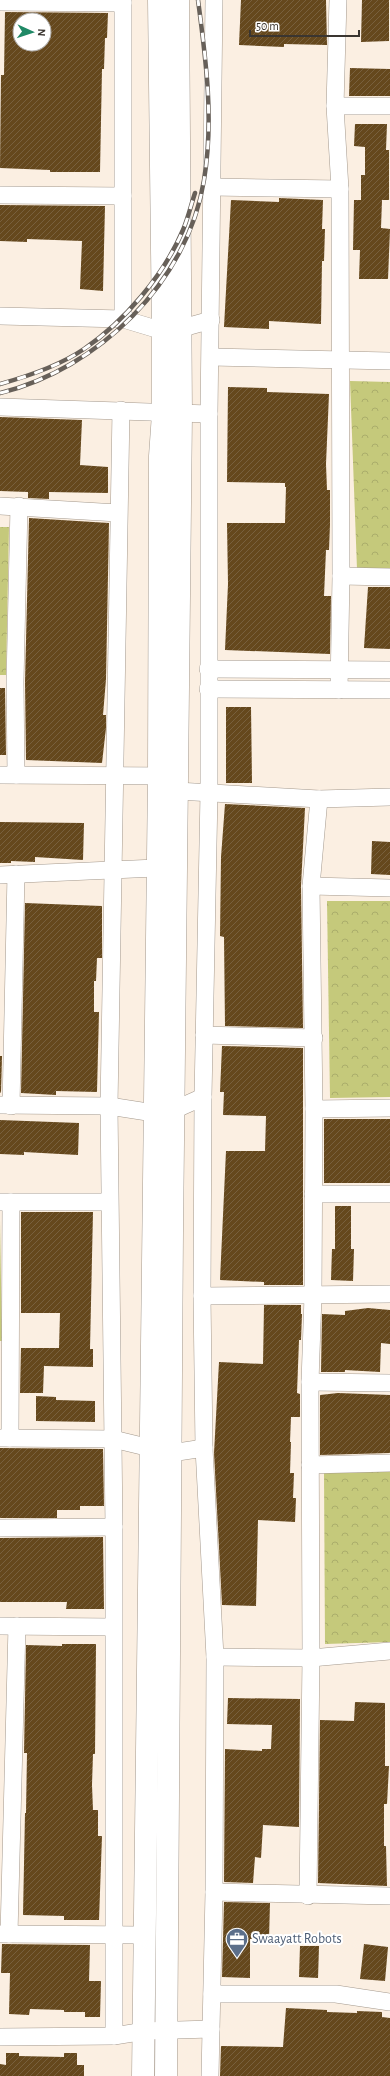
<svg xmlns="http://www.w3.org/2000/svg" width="390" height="2076" font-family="'Alegreya Sans',sans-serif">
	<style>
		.park { fill: url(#park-crowns) }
		.building { fill: url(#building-hatch); fill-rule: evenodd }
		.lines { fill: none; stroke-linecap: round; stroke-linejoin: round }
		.minor-casing { stroke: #a4998d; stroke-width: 18 }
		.major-casing { stroke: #a4998d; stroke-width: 23 }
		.minor { stroke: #fff; stroke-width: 17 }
		.major { stroke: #fff; stroke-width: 22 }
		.rail-casing { stroke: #676059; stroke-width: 4.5 }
		.rail { stroke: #fff; stroke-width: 3; stroke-dasharray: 9; stroke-linecap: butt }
		.labels { text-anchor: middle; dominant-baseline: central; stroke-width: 4; stroke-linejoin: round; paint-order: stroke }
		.service-label { font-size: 14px; fill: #4e5e75; stroke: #fff; text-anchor: start }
	</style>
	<defs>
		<pattern id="park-crowns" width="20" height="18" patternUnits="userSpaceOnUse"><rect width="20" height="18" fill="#c5c97b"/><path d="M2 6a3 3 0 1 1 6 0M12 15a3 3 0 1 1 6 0" fill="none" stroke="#aaad6b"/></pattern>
		<pattern id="building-hatch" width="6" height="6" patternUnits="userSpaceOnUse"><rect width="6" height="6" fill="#65481d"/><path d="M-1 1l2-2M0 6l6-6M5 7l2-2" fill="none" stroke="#78603e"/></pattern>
	</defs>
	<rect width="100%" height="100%" fill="#fbefe2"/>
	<g class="park">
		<path d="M350 381 390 382V569H357Z"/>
		<path d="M0 527H9L6 675H0Z"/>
		<path d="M327 901H390V1097L330 1098Z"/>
		<path d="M0 1220 2 1341H0Z"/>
		<path d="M390 1470V1642L325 1644 324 1472Z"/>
	</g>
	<g class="building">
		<path d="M241 0H326L327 45 284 44V47L239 45Z"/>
		<path d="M362 0H389V41L361 42Z"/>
		<path d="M5 12 108 13 107 38H105L104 69H102L100 172H50V170L0 168 1 75H4ZM20 20H44V44H20Z"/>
		<path d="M350 68 390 69V96H349Z"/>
		<path d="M355 124H387L386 150H389V200H382L381 228 390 229 388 279H359L360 250H353L354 200H361V175H365V147L354 146Z"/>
		<path d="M279 198 323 200 322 229H325L324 261H322L321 324 269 321V329L224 327 231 200 279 202Z"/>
		<path d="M0 205 105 206 103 291 80 289 82 241 27 239V242L0 241Z"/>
		<path d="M228 387 267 388V392L329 394 326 464 327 490H330V524L329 550H326L324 596H331L330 654 225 650 228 584 227 523H285L286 487H285V483L227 482Z"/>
		<path d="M0 417 82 420 80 465 108 467V493L49 492V499L28 498V492L0 491Z"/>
		<path d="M29 518 109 523 106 679 103 715H106V728L102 763 26 760 25 682Z"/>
		<path d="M368 587H390V649L364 648Z"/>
		<path d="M0 688H5L6 755H0Z"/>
		<path d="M226 707H251L252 783H226Z"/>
		<path d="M225 804 305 808 301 886 303 1028 225 1026 224 937 220 936 221 857Z"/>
		<path d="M0 822 84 823 83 860 35 857V862L11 861V863H0Z"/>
		<path d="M372 841 390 842V875L371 874Z"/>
		<path d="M25 903 102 906V958H97L96 981H94V1012H99L97 1092 56 1091V1095L21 1093Z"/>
		<path d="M222 1046 303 1048V1285H264V1282L220 1280 226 1151H265L266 1116 223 1115 224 1092H220Z"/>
		<path d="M0 1056H2L1 1093 0 1092Z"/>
		<rect x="324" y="1119" width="66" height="64"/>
		<path d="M0 1120 79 1123 78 1155 24 1152V1155L0 1154Z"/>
		<path d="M335 1206H351V1249H354L353 1281 331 1280 332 1249H335Z"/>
		<path d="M21 1212H93L90 1349H93V1367L44 1366 43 1393H20L21 1348H59L60 1313H21Z"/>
		<path d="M264 1305H301V1314H302L301 1340H299L297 1393 300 1394V1417H291L290 1442H291L290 1473H294L293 1498H296L295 1522 258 1520 256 1606 222 1605 214 1453 219 1362 263 1364Z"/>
		<path d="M368 1308 390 1310V1344L381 1343 380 1372 345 1370V1372H321L322 1314 345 1315V1311Z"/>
		<path d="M338 1393 390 1395V1453L320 1455V1395Z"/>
		<path d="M36 1396 56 1397V1400L95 1401V1422L36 1421Z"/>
		<path d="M0 1448 103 1449 104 1506H80V1510H57V1518H0Z"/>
		<path d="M103 1537 104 1609H66L67 1602H0V1538Z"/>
		<path d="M62 1644H96L95 1754H93L92 1785 93 1810H98V1836H102L99 1920H64V1916L23 1915 25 1813H26L27 1753H24L26 1645 62 1646Z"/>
		<path d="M228 1698 300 1699 299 1827 263 1825 261 1858 255 1857 253 1883 224 1882 225 1749 262 1751V1749H271L272 1725 227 1724Z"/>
		<path d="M355 1702 385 1703V1766H389L387 1804H384V1846H386L387 1886 318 1883 320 1720 354 1721Z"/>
		<path d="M224 1902 270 1903 269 1939H250V1978L222 1977Z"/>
		<path d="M2 1944 90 1945 89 1981H101L100 2017H85V2012H64V2010L30 2009 29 2015 9 2014 10 1973H1Z"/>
		<path d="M364 1944 388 1947 385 1981 360 1979Z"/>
		<path d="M300 1946H319L318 1978 299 1977Z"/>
		<path d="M286 2008 327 2010V2012L357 2013V2011L382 2012V2017L390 2018V2076H220L221 2046 283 2047Z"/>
		<path d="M6 2053H19V2056L64 2057V2053H77V2065H84V2076H0V2064L6 2065Z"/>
	</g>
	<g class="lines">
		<g class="minor-casing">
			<g id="minor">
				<path d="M123 0V319"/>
				<path d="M338 0 335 106 340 189 341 576 339 690"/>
				<path d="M0 2 123 3"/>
				<path d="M335 106H390"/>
				<path d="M212 187 340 189"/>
				<path d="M0 195 123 196"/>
				<path d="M0 316 123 319 163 331 179 329 211 320"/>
				<path d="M211 357 390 361"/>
				<path d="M0 407 209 414"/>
				<path d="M0 506 118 513"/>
				<path d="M341 576 390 577"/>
				<path d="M208 669 390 670"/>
				<path d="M208 689 390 690"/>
				<path d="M0 775 172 776"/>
				<path d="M16 775 15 682 19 506"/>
				<path d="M177 791 319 799 390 797"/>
				<path d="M0 875 156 868"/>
				<path d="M311 886 390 888"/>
				<path d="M204 1035 314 1038"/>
				<path d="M1 1105 109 1106 154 1113"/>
				<path d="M11 1106 16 874"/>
				<path d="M314 1109 390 1108"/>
				<path d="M174 1110 203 1097"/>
				<path d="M313 1194H390"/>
				<path d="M0 1202H109"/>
				<path d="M202 1296 390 1294"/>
				<path d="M310 1382 390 1383"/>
				<path d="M0 1438 113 1439 171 1453 204 1448"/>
				<path d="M10 1438 11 1202"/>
				<path d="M310 1465 390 1463"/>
				<path d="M0 1528 114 1527"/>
				<path d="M0 1626 113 1627"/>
				<path d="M215 1657 311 1658 390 1651"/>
				<path d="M214 1892 390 1896"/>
				<path d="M308 1896 311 1658 310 1382 313 1296 314 1109 311 886 319 799"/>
				<path d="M0 1934 144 1935"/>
				<path d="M9 1934 17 1626"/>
				<path d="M212 1994H336L390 2002"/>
				<path d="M114 2036V1527L109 1106 121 410"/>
				<path d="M0 2037 114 2036 145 2031 211 2029"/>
				<path d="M210 2076 214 1892 215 1657 204 1448 202 1296 203 1097 209 793V414L214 0"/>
			</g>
		</g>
		<g class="major-casing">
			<g id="major">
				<path d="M143 2076 159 776 160 456 163 414V331L159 0"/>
				<path d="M166 2076 172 1233 181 414 178 0"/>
			</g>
		</g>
		<use href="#minor" class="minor"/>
		<use href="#major" class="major"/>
		<g class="rail-casing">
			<g id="rail">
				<path d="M0 384C29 376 59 366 84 349 124 322 164 275 183 230 188 218 191 205 195 193"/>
				<path d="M0 393C98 369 188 282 204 180 214 120 206 60 198 0"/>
			</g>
		</g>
		<use href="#rail" class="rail"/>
	</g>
	<defs>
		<g id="office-pin" transform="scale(1.15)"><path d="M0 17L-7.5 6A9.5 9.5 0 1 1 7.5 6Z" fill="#5c6f8a" stroke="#fff"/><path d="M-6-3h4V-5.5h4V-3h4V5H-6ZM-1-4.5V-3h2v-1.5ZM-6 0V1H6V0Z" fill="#fff"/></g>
	</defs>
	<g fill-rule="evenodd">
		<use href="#office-pin" x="237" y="1939"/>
	</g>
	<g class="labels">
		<g class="service-label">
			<text x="252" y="1939">Swaayatt Robots</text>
		</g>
	</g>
	<g transform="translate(32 32) rotate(93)"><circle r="19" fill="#ffffff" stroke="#b0aeac"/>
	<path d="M0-3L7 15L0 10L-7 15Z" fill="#208966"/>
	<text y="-6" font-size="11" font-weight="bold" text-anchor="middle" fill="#3a3530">N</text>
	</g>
	<path d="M250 30v6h109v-6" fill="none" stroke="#3a3530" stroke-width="2"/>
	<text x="256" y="30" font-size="12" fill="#3a3530" stroke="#ffffff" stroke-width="3" paint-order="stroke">50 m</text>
</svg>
